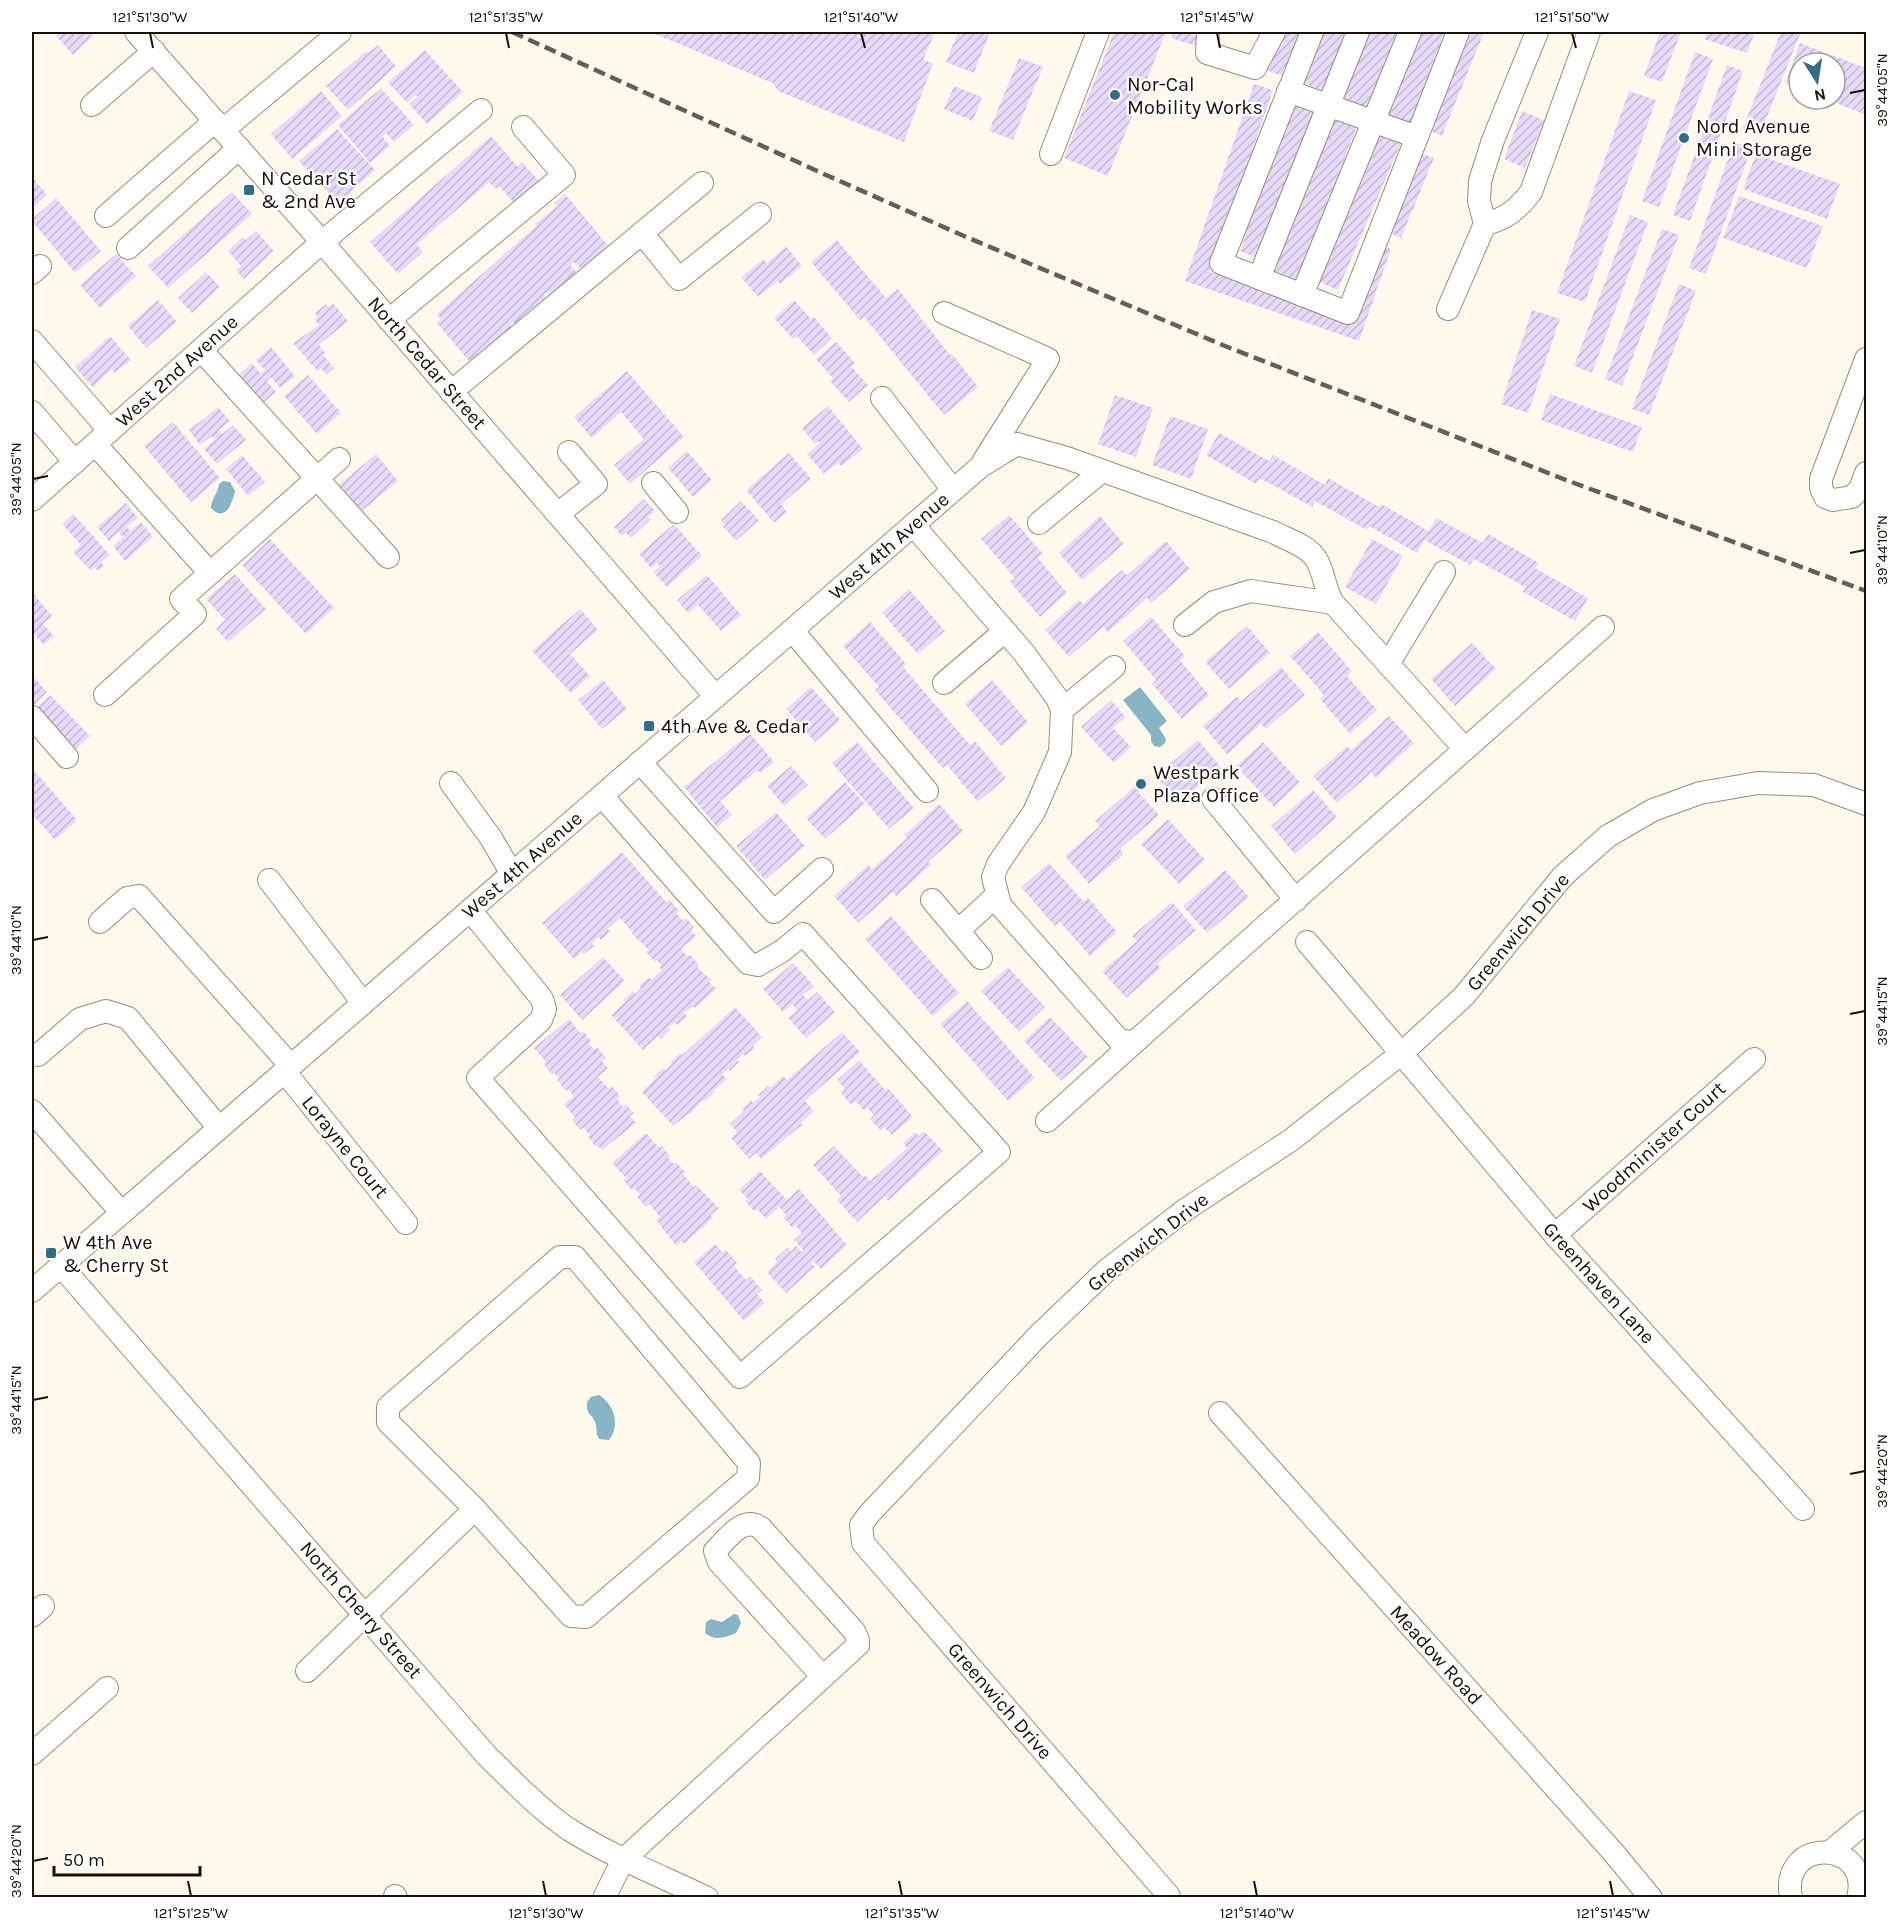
<svg xmlns="http://www.w3.org/2000/svg" width="1898" height="1929" font-family="Karla,sans-serif">
	<style>
		.water { fill: #87b5c5 }
		.building { fill: url(#building-hatch) }
		.lines { fill: none; stroke-linecap: round; stroke-linejoin: round }
		.minor-casing { stroke: #9b8d73; stroke-width: 24 }
		.minor { stroke: #fff; stroke-width: 22 }
		.rail { stroke: #645e54; stroke-width: 4.5; stroke-dasharray: 12 6; stroke-linecap: butt }
		.ticks { fill: none; stroke: #171208; stroke-width: 2 }
		.poi-dot { fill: #346c86; stroke: #fff; stroke-width: 2 }
		.labels { text-anchor: middle; dominant-baseline: central; stroke-width: 4.5; stroke-linejoin: round; paint-order: stroke }
		.poi-label { font-size: 20px; fill: #171208; stroke: #fff; text-anchor: start }
		.street-label { font-size: 20px; fill: #171208; stroke: #fff }
		.neatline { fill: none; stroke: #171208; stroke-width: 2 }
		.ticks-label { font-size: 15px; text-anchor: middle; fill: #171208 }
	</style>
	<defs>
		<pattern id="building-hatch" width="6" height="6" patternUnits="userSpaceOnUse" patternTransform="scale(1.5)"><rect width="6" height="6" fill="#e5daf9"/><path d="M-1 1l2-2M0 6l6-6M5 7l2-2" fill="none" stroke="#c4bad4"/></pattern>
	</defs>
	<rect width="100%" height="100%" fill="#fff9ed"/>
	<g class="water">
		<path d="M223 481 230 482 235 491C232 504 225 523 211 508 211 499 218 493 219 484Z"/>
		<path d="M1140 687 1167 721 1159 728 1166 739 1165 743 1160 747 1154 746 1151 741V735L1123 700Z"/>
		<path d="M599 1395C614 1404 621 1425 609 1440L599 1439C595 1432 598 1429 595 1422 592 1413 586 1416 587 1402L591 1397Z"/>
		<path d="M734 1614 738 1615 741 1623 736 1633C725 1638 714 1641 705 1633L706 1622 711 1619 722 1622Z"/>
	</g>
	<g class="building">
		<path d="M61 32H90L93 36 73 55 56 36Z"/>
		<path d="M650 32H935L923 60 933 63 904 142 778 91 773 83Z"/>
		<path d="M958 32H990L974 73 946 62Z"/>
		<path d="M1114 32H1166L1108 176 1064 158Z"/>
		<path d="M1173 32H1184L1199 37 1196 46 1171 38Z"/>
		<path d="M1281 32H1303L1285 77 1266 70Z"/>
		<path d="M1320 32H1350L1327 92 1301 82Z"/>
		<path d="M1369 32H1398L1370 109 1344 100Z"/>
		<path d="M1416 32H1445L1410 127 1385 118Z"/>
		<path d="M1464 32H1484L1442 136 1425 129Z"/>
		<path d="M1660 32H1681L1662 82 1644 76Z"/>
		<path d="M1707 32H1755L1747 53 1704 39Z"/>
		<path d="M1781 32H1801L1760 134 1743 128Z"/>
		<path d="M1800 43 1866 68V115L1827 99H1835V63H1799V88L1785 83Z"/>
		<path d="M378 45 396 66 348 110 326 86 366 51 368 53Z"/>
		<path d="M425 50 463 92 427 124 409 104 418 97 416 95 407 103 388 82Z"/>
		<path d="M1695 52 1713 59 1659 207 1642 201Z"/>
		<path d="M1019 58 1043 67 1013 140 989 131Z"/>
		<path d="M1727 65 1743 71 1690 221 1673 215Z"/>
		<path d="M1254 84 1273 90 1210 272 1352 320 1378 244 1391 249 1359 341 1185 281Z"/>
		<path d="M954 86 982 97 973 121 944 109Z"/>
		<path d="M381 88 414 125 394 142 386 133 382 136 390 146 370 163 338 125Z"/>
		<path d="M321 91 342 116 292 159 271 134Z"/>
		<path d="M1629 91 1656 100 1585 302 1557 293Z"/>
		<path d="M1290 98 1316 108 1261 259 1240 251 1246 234 1241 232Z"/>
		<path d="M1522 111 1544 120 1525 168 1504 159Z"/>
		<path d="M1332 116 1357 125 1299 283 1273 274Z"/>
		<path d="M337 129 375 170 338 204 320 183 329 176 326 172 317 181 299 161Z"/>
		<path d="M1378 134 1401 143 1338 290 1315 280Z"/>
		<path d="M491 136 518 167 522 162 540 182 515 204 499 186 496 189 489 182 417 244 423 252 398 274 370 242Z"/>
		<path d="M1734 142 1751 149 1706 274 1689 268Z"/>
		<path d="M1419 152 1434 158 1401 238 1386 231Z"/>
		<path d="M1756 154 1840 184 1827 219 1743 189Z"/>
		<path d="M32 177 47 195 32 208Z"/>
		<path d="M232 192 252 214 168 288 148 266Z"/>
		<path d="M565 194 611 249 584 271 574 262 570 265 575 270 577 277 553 299 547 292 544 295 550 301 518 329 513 322 510 325 516 330 474 367 437 323 441 319 437 314 536 226 535 224 557 206 554 203Z"/>
		<path d="M1739 196 1823 226 1807 268 1723 238Z"/>
		<path d="M56 198 101 251 75 273 32 221V219Z"/>
		<path d="M1630 215 1648 222 1592 373 1574 366Z"/>
		<path d="M1662 229 1679 235 1622 386 1605 379Z"/>
		<path d="M256 231 274 251 244 279 236 270 241 266 228 251 243 237 246 240Z"/>
		<path d="M837 240 886 298 898 289 950 355 952 354 978 387 944 415 864 317 860 320 811 262Z"/>
		<path d="M786 246 802 266 780 284 778 281 758 297 741 277 763 259 767 263Z"/>
		<path d="M116 254 136 276 100 308 80 285Z"/>
		<path d="M206 272 220 287 192 313 178 298Z"/>
		<path d="M1679 284 1696 291 1649 415 1632 409Z"/>
		<path d="M158 300 177 322 146 348 128 326Z"/>
		<path d="M794 300 811 319 814 317 832 338 814 355 797 336 793 339 774 318Z"/>
		<path d="M333 303 348 321 319 345 326 354 323 355 334 368 326 375 321 368 318 371 312 365 293 343 319 325 314 319 318 317 315 313 326 304 328 307Z"/>
		<path d="M1532 310 1560 319 1528 413 1501 404Z"/>
		<path d="M110 336 131 360 115 373 112 369 93 387 75 367Z"/>
		<path d="M836 342 855 363 851 366 868 385 849 402 830 381 833 378 816 359Z"/>
		<path d="M271 347 295 376 280 388 271 377 267 381 276 392 262 404 237 376 252 363 261 374 265 370 256 360Z"/>
		<path d="M627 371 684 437 630 484 614 465 644 439 621 412 592 438 574 417Z"/>
		<path d="M308 375 341 413 317 434 284 396Z"/>
		<path d="M1550 394 1642 427 1633 452 1541 420Z"/>
		<path d="M1115 395 1153 408 1136 457 1098 444Z"/>
		<path d="M828 406 863 449 841 466 838 463 824 474 807 454 820 443 818 441 815 444 802 428Z"/>
		<path d="M218 407 230 421 219 430 222 434 233 425 246 440 217 464 204 449 215 440 212 436 200 445 189 430Z"/>
		<path d="M1170 416 1208 429 1191 479 1152 465Z"/>
		<path d="M173 422 220 478 191 502 144 446Z"/>
		<path d="M1219 433 1269 461 1273 455 1325 485 1328 478 1379 507 1381 504 1429 531 1436 518 1483 543 1488 534 1539 563 1535 568 1588 598 1575 621 1523 592 1525 587 1474 559 1470 565 1424 540 1417 553 1369 526 1367 530 1315 501 1312 507 1260 478 1256 484 1206 455Z"/>
		<path d="M687 451 712 480 693 497 668 468Z"/>
		<path d="M789 453 811 479 781 504 787 512 774 523 746 490Z"/>
		<path d="M376 454 398 481 362 511 339 485Z"/>
		<path d="M242 455 265 482 248 496 226 469Z"/>
		<path d="M644 499 655 511 648 517 650 520 631 538 626 533 622 536 614 527Z"/>
		<path d="M741 501 759 520 736 541 723 527 725 524 721 520Z"/>
		<path d="M126 503 138 518 127 526 130 531 141 522 153 537 125 561 113 546 123 537 119 532 109 541 97 527Z"/>
		<path d="M73 514 110 555 101 562 104 566 98 571 95 567 91 571 73 552 81 545 62 524Z"/>
		<path d="M1009 515 1043 554 1038 558 1067 593 1040 617 1010 582 1015 578 981 539Z"/>
		<path d="M1100 516 1124 544 1082 580 1059 553Z"/>
		<path d="M674 524 702 556 667 587 653 572 660 566 657 563 651 568 639 554Z"/>
		<path d="M270 539 334 608 306 634 242 565Z"/>
		<path d="M1372 539 1403 556 1376 604 1345 587Z"/>
		<path d="M1166 541 1190 569 1151 603 1147 598 1108 632 1103 627 1069 657 1045 630 1079 600 1083 604 1122 570 1127 575Z"/>
		<path d="M235 574 266 609 228 642 216 629 225 620 206 599Z"/>
		<path d="M707 575 741 615 721 631 698 605 688 613 677 600Z"/>
		<path d="M909 589 945 631 918 654 882 613Z"/>
		<path d="M32 592 52 616 43 624 54 636 44 645 33 633 32 634Z"/>
		<path d="M580 609 598 630 570 654 590 676 571 693 532 651Z"/>
		<path d="M1151 617 1185 656 1180 660 1209 695 1182 719 1152 684 1156 680 1123 641Z"/>
		<path d="M870 622 906 664 903 667 970 745 975 741 1006 778 978 802 947 765 943 768 875 690 879 687 843 646Z"/>
		<path d="M1247 626 1270 653 1229 689 1205 662Z"/>
		<path d="M1318 632 1352 671 1347 676 1377 710 1350 734 1320 699 1324 695 1290 656Z"/>
		<path d="M1472 643 1496 669 1455 706 1431 679Z"/>
		<path d="M1281 667 1305 695 1266 729 1261 724 1227 754 1203 726 1237 696 1241 701Z"/>
		<path d="M32 675 47 692 32 707Z"/>
		<path d="M603 680 627 709 602 729 578 700Z"/>
		<path d="M992 680 1028 722 1001 746 965 704Z"/>
		<path d="M811 687 840 720 815 742 786 709Z"/>
		<path d="M50 695 90 736 72 753 33 711Z"/>
		<path d="M1111 700 1126 717 1113 728 1131 747 1114 763 1081 727Z"/>
		<path d="M1389 716 1414 743 1376 778 1371 773 1337 803 1313 776 1347 746 1351 750Z"/>
		<path d="M750 733 774 762 760 773 758 770 720 801 732 815 717 827 684 787Z"/>
		<path d="M1198 740 1221 767 1179 803 1156 776Z"/>
		<path d="M857 742 914 808 889 829 832 763Z"/>
		<path d="M1263 742 1300 782 1274 807 1236 766Z"/>
		<path d="M791 766 808 785 784 806 767 786Z"/>
		<path d="M32 768 77 820 55 840 32 814Z"/>
		<path d="M1144 776 1150 783 1139 793 1159 815 1120 849 1124 854 1089 884 1065 856 1100 826 1095 821 1134 787 1133 785Z"/>
		<path d="M845 782 865 804 825 839 806 818Z"/>
		<path d="M1313 790 1337 817 1295 854 1271 826Z"/>
		<path d="M939 804 963 831 928 862 931 865 896 896 893 892 858 923 834 896 868 865 872 869 907 838 904 835Z"/>
		<path d="M776 812 805 846 765 880 736 846Z"/>
		<path d="M1168 819 1205 860 1179 884 1141 844Z"/>
		<path d="M622 852 666 902 669 899 679 911 676 913 683 921 686 918 694 927 691 930 696 936 681 949 687 956 690 955 699 965 697 967 711 980 709 982 716 989 695 1008 693 1006 684 1013 687 1016 677 1025 675 1022 668 1028 670 1030 661 1039 658 1036 643 1050 611 1015 625 1002 623 1000 633 991 635 994 641 988 639 986 649 977 651 980 662 970 659 967 662 965 657 960 655 962 646 952 649 950 632 934 633 933 620 918 608 929 610 932 601 940 599 937 592 943 594 946 584 954 582 952 574 959 542 923Z"/>
		<path d="M1049 863 1083 901 1088 898 1117 932 1090 956 1060 922 1055 926 1021 887Z"/>
		<path d="M1225 870 1249 897 1207 933 1183 906Z"/>
		<path d="M1172 902 1196 930 1157 964 1161 968 1126 998 1102 971 1137 941 1132 936Z"/>
		<path d="M891 916 959 993 933 1016 865 939Z"/>
		<path d="M603 957 625 981 582 1020 560 995Z"/>
		<path d="M793 963 814 986 803 995 808 1000 817 992 835 1012 806 1038 788 1018 797 1010 792 1004 783 1012 763 989Z"/>
		<path d="M1008 967 1045 1007 1019 1032 981 991Z"/>
		<path d="M967 1001 1035 1078 1008 1101 940 1024Z"/>
		<path d="M735 1007 762 1037 753 1046 755 1048 745 1056 743 1054 737 1060 739 1062 730 1071 728 1069 722 1074 727 1079 713 1091 715 1092 705 1101 703 1100 689 1115 688 1114 673 1126 642 1092 656 1078 654 1076 663 1068 666 1070 672 1064 670 1062 680 1053 682 1055Z"/>
		<path d="M1050 1017 1088 1057 1061 1081 1024 1041Z"/>
		<path d="M569 1019 580 1033 583 1031 591 1041 589 1044 594 1050 597 1047 606 1058 602 1061 608 1068 598 1077 609 1089 612 1086 620 1096 617 1099 623 1107 626 1104 634 1113 630 1116 636 1123 602 1150 597 1145 595 1146 588 1137 590 1135 583 1128 580 1130 572 1120 575 1118 564 1104 574 1096 568 1089 566 1091 557 1080 559 1078 554 1073 552 1075 544 1064 546 1062 534 1048Z"/>
		<path d="M842 1032 860 1052 805 1101 814 1111 801 1123 802 1125 761 1159 756 1153 749 1159 731 1138 737 1132 730 1124 744 1111 742 1109 751 1100 753 1103 760 1097 758 1095 768 1086 770 1088 783 1076 787 1080Z"/>
		<path d="M859 1060 886 1091 888 1088 913 1117 892 1135 884 1127 881 1131 870 1119 874 1115 867 1108 864 1111 856 1101 851 1105 841 1093 845 1089 837 1080Z"/>
		<path d="M924 1131 943 1151 888 1201 885 1196 857 1222 837 1200 841 1196 813 1165 834 1146 863 1177 865 1175 870 1181 907 1148 903 1143 915 1132 918 1136Z"/>
		<path d="M646 1133 659 1148 662 1146 670 1156 668 1158 674 1164 676 1162 685 1172 683 1174 694 1187 696 1185 719 1208 711 1215 713 1218 684 1244 682 1241 676 1246 656 1220 660 1217 649 1204 646 1207 637 1197 640 1194 634 1188 632 1190 623 1180 626 1178 612 1163Z"/>
		<path d="M760 1171 787 1200 799 1189 847 1245 821 1269 813 1261 811 1263 815 1267 786 1293 767 1272 777 1262 775 1259 788 1247 791 1251 796 1246 802 1252 803 1250 794 1240 802 1233 795 1225 792 1228 783 1217 786 1215 779 1207 766 1219 757 1209 754 1211 745 1201 748 1199 739 1190Z"/>
		<path d="M715 1244 722 1252 726 1250 737 1263 734 1266 746 1280 750 1276 762 1290 757 1294 765 1303 744 1321 694 1262Z"/>
	</g>
	<g class="lines">
		<g class="minor-casing">
			<g id="minor">
				<path d="M136 32 322 242 716 697"/>
				<path d="M1208 32 1207 53 1255 68 1274 32"/>
				<path d="M1312 32 1221 263 1348 313 1458 32"/>
				<path d="M1288 91 1417 137"/>
				<path d="M92 105 154 51"/>
				<path d="M223 130 340 32"/>
				<path d="M1051 154 1098 32"/>
				<path d="M106 216 215 121"/>
				<path d="M1485 224 1479 201 1480 181 1493 140 1537 32"/>
				<path d="M642 233 679 279 760 214"/>
				<path d="M128 248 239 148"/>
				<path d="M32 273 40 266"/>
				<path d="M1259 278 1358 32"/>
				<path d="M1302 295 1410 32"/>
				<path d="M1448 309 1485 224C1506 219 1518 209 1531 192L1589 32"/>
				<path d="M944 313 1048 359 983 462"/>
				<path d="M389 320 564 175 523 127"/>
				<path d="M32 341 110 431"/>
				<path d="M201 350 388 557"/>
				<path d="M1866 359 1821 479V488L1825 497 1833 500 1852 497 1860 489 1866 473"/>
				<path d="M451 392 702 183"/>
				<path d="M882 398 953 490"/>
				<path d="M32 412 75 462"/>
				<path d="M95 444 210 573"/>
				<path d="M653 483 677 512"/>
				<path d="M32 500 322 242 481 110"/>
				<path d="M558 514 596 484 569 452"/>
				<path d="M1039 523 1102 471"/>
				<path d="M913 525 1024 653 1057 698 1062 710 1060 752 1034 812 998 864 993 877 1000 905 1119 1040 1131 1042 1138 1039 1603 627"/>
				<path d="M1185 625 1214 602 1251 591 1333 603"/>
				<path d="M792 630 927 791"/>
				<path d="M1388 664 1444 572"/>
				<path d="M944 683 1005 631"/>
				<path d="M105 695 195 614 181 599 339 459"/>
				<path d="M1062 710 1114 667"/>
				<path d="M32 717 67 757"/>
				<path d="M640 762 774 912 822 869"/>
				<path d="M451 783 491 838 512 874"/>
				<path d="M1213 799 1296 900"/>
				<path d="M269 880 363 1003"/>
				<path d="M932 900 981 958"/>
				<path d="M470 910 542 999 545 1009 541 1020 478 1078 740 1377 999 1152 803 934 782 951 758 965 748 963 602 796"/>
				<path d="M100 922 127 898 139 896 291 1066"/>
				<path d="M958 931 997 895"/>
				<path d="M1307 942 1555 1235 1803 1509"/>
				<path d="M38 1055 80 1019 106 1011 128 1018 219 1128"/>
				<path d="M284 1071 406 1223"/>
				<path d="M32 1111 122 1213"/>
				<path d="M1047 1121 1138 1039"/>
				<path d="M1555 1235 1754 1059"/>
				<path d="M560 1257H575L749 1463 748 1478 586 1617 571 1616 475 1509 388 1422V1407Z"/>
				<path d="M61 1266 487 1756C513 1781 540 1810 570 1830 613 1857 661 1876 707 1898"/>
				<path d="M32 1291 981 466 1017 444 1067 458 1273 532C1286 539 1309 546 1316 559 1325 573 1324 589 1333 603L1465 749"/>
				<path d="M1220 1413 1613 1852 1651 1898"/>
				<path d="M32 1616 43 1606"/>
				<path d="M307 1671 475 1509"/>
				<path d="M32 1754 107 1688"/>
				<path d="M1830 1852 1866 1822"/>
				<path d="M395 1896 396 1898"/>
				<path d="M604 1898 623 1860 858 1645V1640L854 1631 761 1528C743 1515 727 1539 715 1551L719 1562 823 1677"/>
				<path d="M1167 1898 1169 1896 863 1543 861 1525 870 1513 1040 1334 1107 1270 1185 1210 1291 1140 1402 1053 1464 996 1563 876 1608 836 1653 810 1700 793 1758 783 1814 785 1866 804"/>
				<path d="M1791 1898C1779 1835 1873 1840 1858 1898"/>
			</g>
		</g>
		<use href="#minor" class="minor"/>
		<path class="rail" d="M512 32 826 175 964 236 1225 346 1566 480 1866 591"/>
	</g>
	<path class="ticks" d="M150 33 153 48M506 33 509 48M861 33 865 48M1217 33 1220 48M1572 33 1576 48M1850 93 1865 90M33 479 48 476M1850 553 1865 550M33 940 48 937M1850 1014 1865 1011M33 1400 48 1397M1850 1474 1865 1471M33 1861 48 1858M188 1881 191 1896M543 1881 546 1896M899 1881 902 1896M1254 1881 1257 1896M1610 1881 1613 1896"/>
	<g class="poi-dot">
		<circle cx="1115" cy="95" r="6"/>
		<circle cx="1684" cy="138" r="6"/>
		<rect x="243" y="184" width="12" height="12" rx="3"/>
		<rect x="643" y="720" width="12" height="12" rx="3"/>
		<circle cx="1141" cy="784" r="6"/>
		<rect x="45" y="1247" width="12" height="12" rx="3"/>
	</g>
	<g class="labels">
		<g class="poi-label">
			<text x="1127" y="84">Nor-Cal<tspan x="1127" dy="23">Mobility Works</tspan></text>
			<text x="1696" y="126">Nord Avenue<tspan x="1696" dy="23">Mini Storage</tspan></text>
			<text x="261" y="178">N Cedar St<tspan x="261" dy="23">&amp; 2nd Ave</tspan></text>
			<text x="661" y="726">4th Ave &amp; Cedar</text>
			<text x="1153" y="772">Westpark<tspan x="1153" dy="23">Plaza Office</tspan></text>
			<text x="63" y="1242">W 4th Ave<tspan x="63" dy="23">&amp; Cherry St</tspan></text>
		</g>
		<g class="street-label">
			<text transform="translate(427 363) rotate(49)">North Cedar Street</text>
			<text transform="translate(177 371) rotate(-42)">West 2nd Avenue</text>
			<text transform="translate(889 546) rotate(-41)">West 4th Avenue</text>
			<text transform="translate(522 865) rotate(-41)">West 4th Avenue</text>
			<text transform="translate(1518 932) rotate(-50)">Greenwich Drive</text>
			<text transform="translate(345 1147) rotate(51)">Lorayne Court</text>
			<text transform="translate(1654 1147) rotate(-42)">Woodminister Court</text>
			<text transform="translate(1148 1242) rotate(-38)">Greenwich Drive</text>
			<text transform="translate(1599 1283) rotate(48)">Greenhaven Lane</text>
			<text transform="translate(361 1610) rotate(49)">North Cherry Street</text>
			<text transform="translate(1436 1655) rotate(48)">Meadow Road</text>
			<text transform="translate(1000 1701) rotate(49)">Greenwich Drive</text>
		</g>
	</g>
	<rect width="1898" height="1929" fill="none" stroke="#ffffff" stroke-width="66"/>
	<g transform="translate(1817 81) rotate(168)"><circle r="28" fill="#ffffff" stroke="#a2a09c" stroke-width="1.5"/>
	<path d="M0-4.5L10 22L0 15L-10 22Z" fill="#346c86"/>
	<text y="-9" font-size="16" font-weight="bold" text-anchor="middle" fill="#171208">N</text>
	</g>
	<path d="M54 1866v9h146v-9" fill="none" stroke="#171208" stroke-width="3"/>
	<text x="63" y="1866" font-size="18" fill="#171208" stroke="#ffffff" stroke-width="4.5" paint-order="stroke">50 m</text>
	<rect x="33" y="33" width="1832" height="1863" class="neatline"/>
	<g class="ticks-label">
		<text x="150" y="22">121°51'30"W</text>
		<text x="506" y="22">121°51'35"W</text>
		<text x="861" y="22">121°51'40"W</text>
		<text x="1217" y="22">121°51'45"W</text>
		<text x="1572" y="22">121°51'50"W</text>
		<text transform="translate(1882 90) rotate(-90)" y="5">39°44'05"N</text>
		<text transform="translate(16 479) rotate(-90)" y="5">39°44'05"N</text>
		<text transform="translate(1882 550) rotate(-90)" y="5">39°44'10"N</text>
		<text transform="translate(16 940) rotate(-90)" y="5">39°44'10"N</text>
		<text transform="translate(1882 1011) rotate(-90)" y="5">39°44'15"N</text>
		<text transform="translate(16 1400) rotate(-90)" y="5">39°44'15"N</text>
		<text transform="translate(1882 1471) rotate(-90)" y="5">39°44'20"N</text>
		<text transform="translate(16 1861) rotate(-90)" y="5">39°44'20"N</text>
		<text x="191" y="1918">121°51'25"W</text>
		<text x="546" y="1918">121°51'30"W</text>
		<text x="902" y="1918">121°51'35"W</text>
		<text x="1257" y="1918">121°51'40"W</text>
		<text x="1613" y="1918">121°51'45"W</text>
	</g>
</svg>
